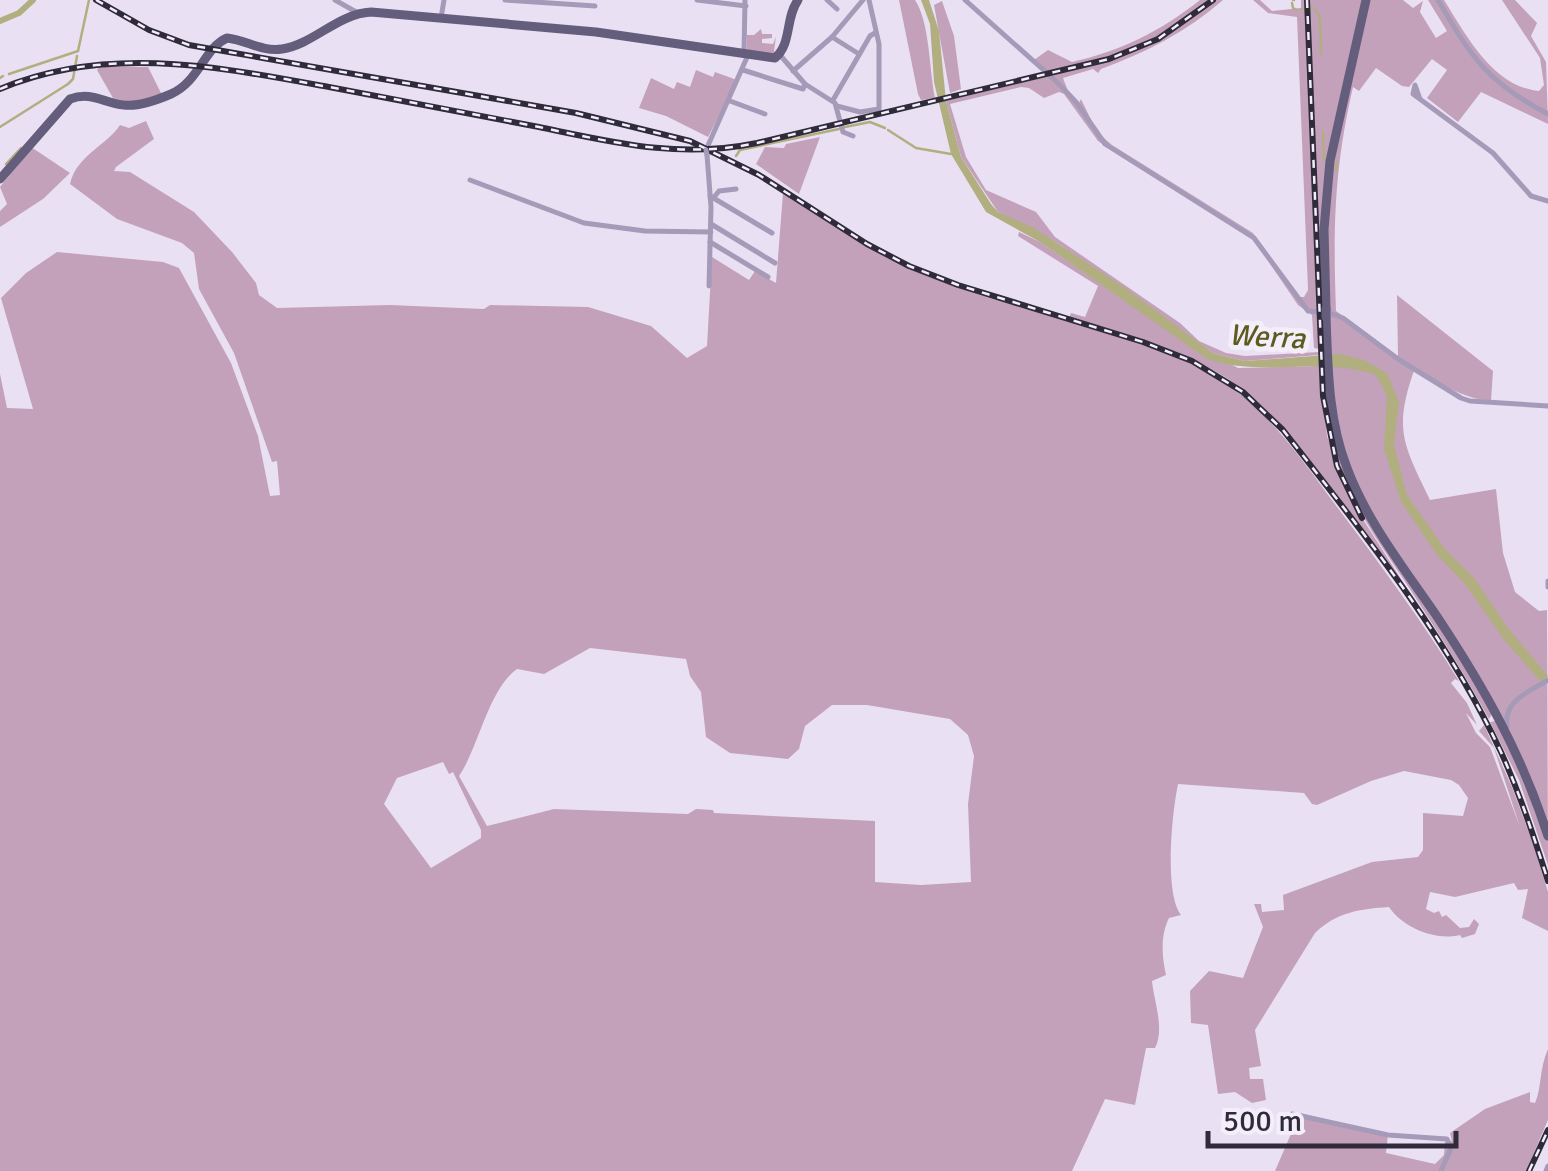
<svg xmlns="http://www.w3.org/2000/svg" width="1548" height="1171" font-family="Signika,sans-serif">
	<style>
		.green { fill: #c3a1bb; fill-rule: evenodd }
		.water { fill: #b1ae80 }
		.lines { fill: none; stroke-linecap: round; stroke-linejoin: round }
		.stream { stroke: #b1ae80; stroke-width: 2.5 }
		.river { stroke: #b1ae80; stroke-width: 6 }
		.minor { stroke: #a59bb8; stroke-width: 5 }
		.major { stroke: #645d7c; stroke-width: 9 }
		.rail-casing { stroke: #2f2b3a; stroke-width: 6 }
		.rail { stroke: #f4eefb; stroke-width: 2.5; stroke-dasharray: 8; stroke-linecap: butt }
		.minor-bridge { stroke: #a59bb8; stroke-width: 5 }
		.major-bridge { stroke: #645d7c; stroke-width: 9 }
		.labels { text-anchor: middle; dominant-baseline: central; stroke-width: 10; stroke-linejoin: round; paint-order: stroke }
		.water-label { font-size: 30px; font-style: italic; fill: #5c5b20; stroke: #f4eefb }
	</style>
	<rect width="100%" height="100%" fill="#e9e1f3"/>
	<g class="green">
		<path d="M899 0H915C930 23 929 68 935 98L921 100 918 94Z"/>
		<path d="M1200 0H1223C1186 32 1147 52 1101 69L1098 73 1093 69 1063 78 1068 91 1034 60 1048 50 1072 62C1121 51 1161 31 1200 0Z"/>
		<path d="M1253 0H1260L1272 11 1301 8V0H1306L1307 10 1310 9 1309 0H1363L1361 39 1370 0H1403L1413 8 1423 1 1420 12 1436 38 1447 31 1428 0H1444C1466 35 1493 87 1539 91L1544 85 1540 58 1502 0H1515L1537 23 1531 36 1546 62 1548 124 1481 92 1458 122 1427 98 1447 70 1432 59 1409 87 1402 86 1376 68 1359 91 1353 87C1334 169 1333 228 1336 311L1398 356 1397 295 1493 371 1491 401C1461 398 1440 383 1415 368 1393 429 1403 444 1430 500L1496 489 1503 553 1515 592 1539 611 1547 610 1548 865 1519 780 1490 722 1496 721 1492 714 1489 719C1463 671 1434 626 1404 580 1378 541 1350 502 1336 458 1327 427 1325 397 1323 365H1330L1323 355 1315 149 1312 150 1319 349 1314 348 1312 315 1298 305 1254 240 1098 141 1064 94 1059 92 1044 98 1029 88 1021 87 950 104 966 157 986 190 1036 212 1055 237 1180 323 1199 341 1226 353 1245 356 1319 352V355L1245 361 1213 353 1057 243 998 212 961 157 946 101 1049 76 1079 103 1081 99 1097 132 1112 145 1253 233 1299 297H1304L1308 290 1297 17 1268 13Z"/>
		<path d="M942 1 954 36 961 89 950 93 934 5Z"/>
		<path d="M761 29 762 34H772V38L762 39V43L773 44 776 37 774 51 777 54 751 52 747 49V35H754Z"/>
		<path d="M99 67H148L162 95 134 103 113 98 97 70Z"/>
		<path d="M696 70 713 77 715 72 737 80 708 137 666 116 639 108 651 78 674 89 677 82 690 87Z"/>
		<path d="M146 121 154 139 116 167 114 171 130 172 194 212 232 252 256 283 259 295 277 308 390 305 484 309 490 305 588 307 651 326 687 358 707 346 712 257 749 280 755 271 776 283 783 193C846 234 906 271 977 294 1050 318 1158 339 1220 379 1270 412 1302 460 1337 507 1380 564 1422 621 1459 681L1455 679 1451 683 1467 703 1477 725 1466 713 1476 733 1490 747 1520 827 1494 748 1479 731 1484 725 1512 787 1534 846 1548 892V931L1522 918 1528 889 1518 890 1514 883 1455 897 1430 892 1426 909 1434 913 1439 911 1442 917 1446 915 1460 928 1469 927 1474 919 1479 924 1475 934 1462 938 1460 935C1436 941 1403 928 1389 907 1360 909 1337 912 1315 933L1255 1030 1261 1066 1249 1068 1250 1079H1263L1266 1100 1252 1103 1235 1092 1218 1094 1208 1025 1191 1023 1190 991 1209 971 1243 978 1263 927 1254 904H1261L1262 912 1284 910 1283 895 1372 862 1418 857 1423 850V813L1463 816 1468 798 1459 785 1451 780 1404 771 1371 781 1317 805 1312 804 1304 793 1178 784C1172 813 1164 893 1181 915L1169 918C1160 936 1162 957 1166 975L1152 981C1154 1002 1165 1029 1155 1048H1146L1135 1105 1105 1099 1072 1171H0V374L7 408 33 409 1 298 26 273 57 252 163 262 179 268 231 363 258 436 270 496 280 495 277 461 272 462 234 353 199 289 194 253 182 243 117 219 70 184C76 156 107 145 120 125L129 128ZM590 648 686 659 690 676 701 692 706 737 730 753 788 759 799 749 805 726 832 705H867L950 719 968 735 974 756 968 804 971 882 921 885 875 882V821L714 813 713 810 696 809 688 814 554 809 487 826 459 776C479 747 488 690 517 669L544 674ZM443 762 449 774 453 772 481 830V838L431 868 384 804 397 778Z"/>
		<path d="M820 137 799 194 756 164 765 147 784 148 786 144Z"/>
		<path d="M31 147 70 173 43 199 0 227V211L7 204 0 187Z"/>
		<path d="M1019 232 1040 242 1163 327 1238 368 1320 366 1327 436 1350 499 1459 670C1420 613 1380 557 1339 502 1304 455 1271 404 1220 374 1174 346 1120 334 1069 318L1071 313 1085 317 1098 286 1018 236Z"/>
		<path d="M1548 1049V1120L1526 1171H1275L1300 1113 1388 1134 1386 1153 1435 1164 1444 1155 1445 1142 1452 1141 1450 1133 1485 1109 1530 1092V1102L1535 1103C1542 1087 1539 1069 1548 1049Z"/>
	</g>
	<path class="water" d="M921 0H929L939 31 946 101 961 157 991 204 998 212 1034 228 1124 287 1213 353 1245 361 1340 354 1364 360 1387 373 1399 402 1394 445 1407 495 1446 550 1475 579 1508 628 1548 676 1540 681 1504 640 1465 584 1437 555 1401 502 1384 449 1387 396 1376 375C1320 356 1262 378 1207 359L1040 242 986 212 951 154 934 82 930 24Z"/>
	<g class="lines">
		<g class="stream">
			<path d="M1293 0H1294"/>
			<path d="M1292 3 1293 8 1297 10"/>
			<path d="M1301 9 1312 8"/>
			<path d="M1315 9 1320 18 1321 54"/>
			<path d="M78 51 89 0"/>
			<path d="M9 74 78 51"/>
			<path d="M0 78 3 76"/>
			<path d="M0 127 68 84 73 79 77 56"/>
			<path d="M845 127 870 122 885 128"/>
			<path d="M888 130 916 148 951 154"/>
			<path d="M1323 132 1324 160"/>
			<path d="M736 156 740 150 839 129"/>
			<path d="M6 164 21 148"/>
			<path d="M1336 170 1337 162"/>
		</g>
		<path class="river" d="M0 21 19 13 33 0"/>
		<g class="minor">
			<path d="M335 0 358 13"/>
			<path d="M505 0 595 6"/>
			<path d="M697 0 746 6"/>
			<path d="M827 0 837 9"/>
			<path d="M965 0 1057 82 1076 102 1105 144 1254 238 1308 311 1330 313 1343 318 1398 359 1461 398 1470 401 1548 406"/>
			<path d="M1438 0C1471 57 1488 83 1548 114"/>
			<path d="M441 18 444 0"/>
			<path d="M832 37 859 54"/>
			<path d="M744 54 745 0"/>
			<path d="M780 55 805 84 835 103 843 132 853 136"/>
			<path d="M743 70 803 89 805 84"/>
			<path d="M793 71 832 37 863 0"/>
			<path d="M1420 99 1415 85 1413 94 1493 153 1531 196 1548 201"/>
			<path d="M833 100 870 36 875 33"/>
			<path d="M730 101 765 114"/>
			<path d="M837 106 860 112 879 109V44L869 0"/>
			<path d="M706 150 748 55"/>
			<path d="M707 155 711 207 709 286"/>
			<path d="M470 180 584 223 645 231 711 232"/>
			<path d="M710 196 772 233"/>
			<path d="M715 196 719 191 736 189"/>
			<path d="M711 224 775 263"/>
			<path d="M710 242 768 277"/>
			<path d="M1548 581V587"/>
			<path d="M1507 727C1503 701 1528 692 1548 680"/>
			<path d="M1292 1114 1388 1135 1447 1139 1451 1148 1441 1171"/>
			<path d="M1546 1171 1548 1166"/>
		</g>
		<g class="major">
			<path d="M0 179 70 99C92 91 103 103 124 105 139 107 157 100 171 94 199 82 204 48 227 38 247 40 261 52 282 49 314 44 337 14 371 12L596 32 775 58C792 44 785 18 798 0"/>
			<path d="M1326 309 1324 229 1330 161 1366 0"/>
			<path d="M1326 317C1328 368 1328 419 1347 468 1367 522 1406 571 1438 618 1485 689 1522 755 1548 836"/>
		</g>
		<g class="rail-casing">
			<g id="rail">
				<path d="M96 0 149 30 189 45 576 113 690 141 759 175 867 244 909 266 958 285 1143 342 1192 361 1243 392 1283 430C1362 531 1447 636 1501 752 1520 794 1534 837 1548 881"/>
				<path d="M1307 0 1323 396 1337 466 1362 518"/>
				<path d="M0 89C107 44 219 67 329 87 399 100 469 113 539 127 616 143 679 159 757 143L1109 59 1158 39 1213 0"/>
				<path d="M1529 1171 1548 1130"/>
			</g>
		</g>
		<use href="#rail" class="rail"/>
		<path class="minor-bridge" d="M706 150 707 155"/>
		<path class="major-bridge" d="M1326 309V317"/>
	</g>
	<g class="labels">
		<g class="water-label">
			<text transform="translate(1267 337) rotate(3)">Werra</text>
		</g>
	</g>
	<path d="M1208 1131v15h248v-15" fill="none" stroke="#2f2b3a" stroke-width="5"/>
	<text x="1223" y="1131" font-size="30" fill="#2f2b3a" stroke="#f4eefb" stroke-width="8" paint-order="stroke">500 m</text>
</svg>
